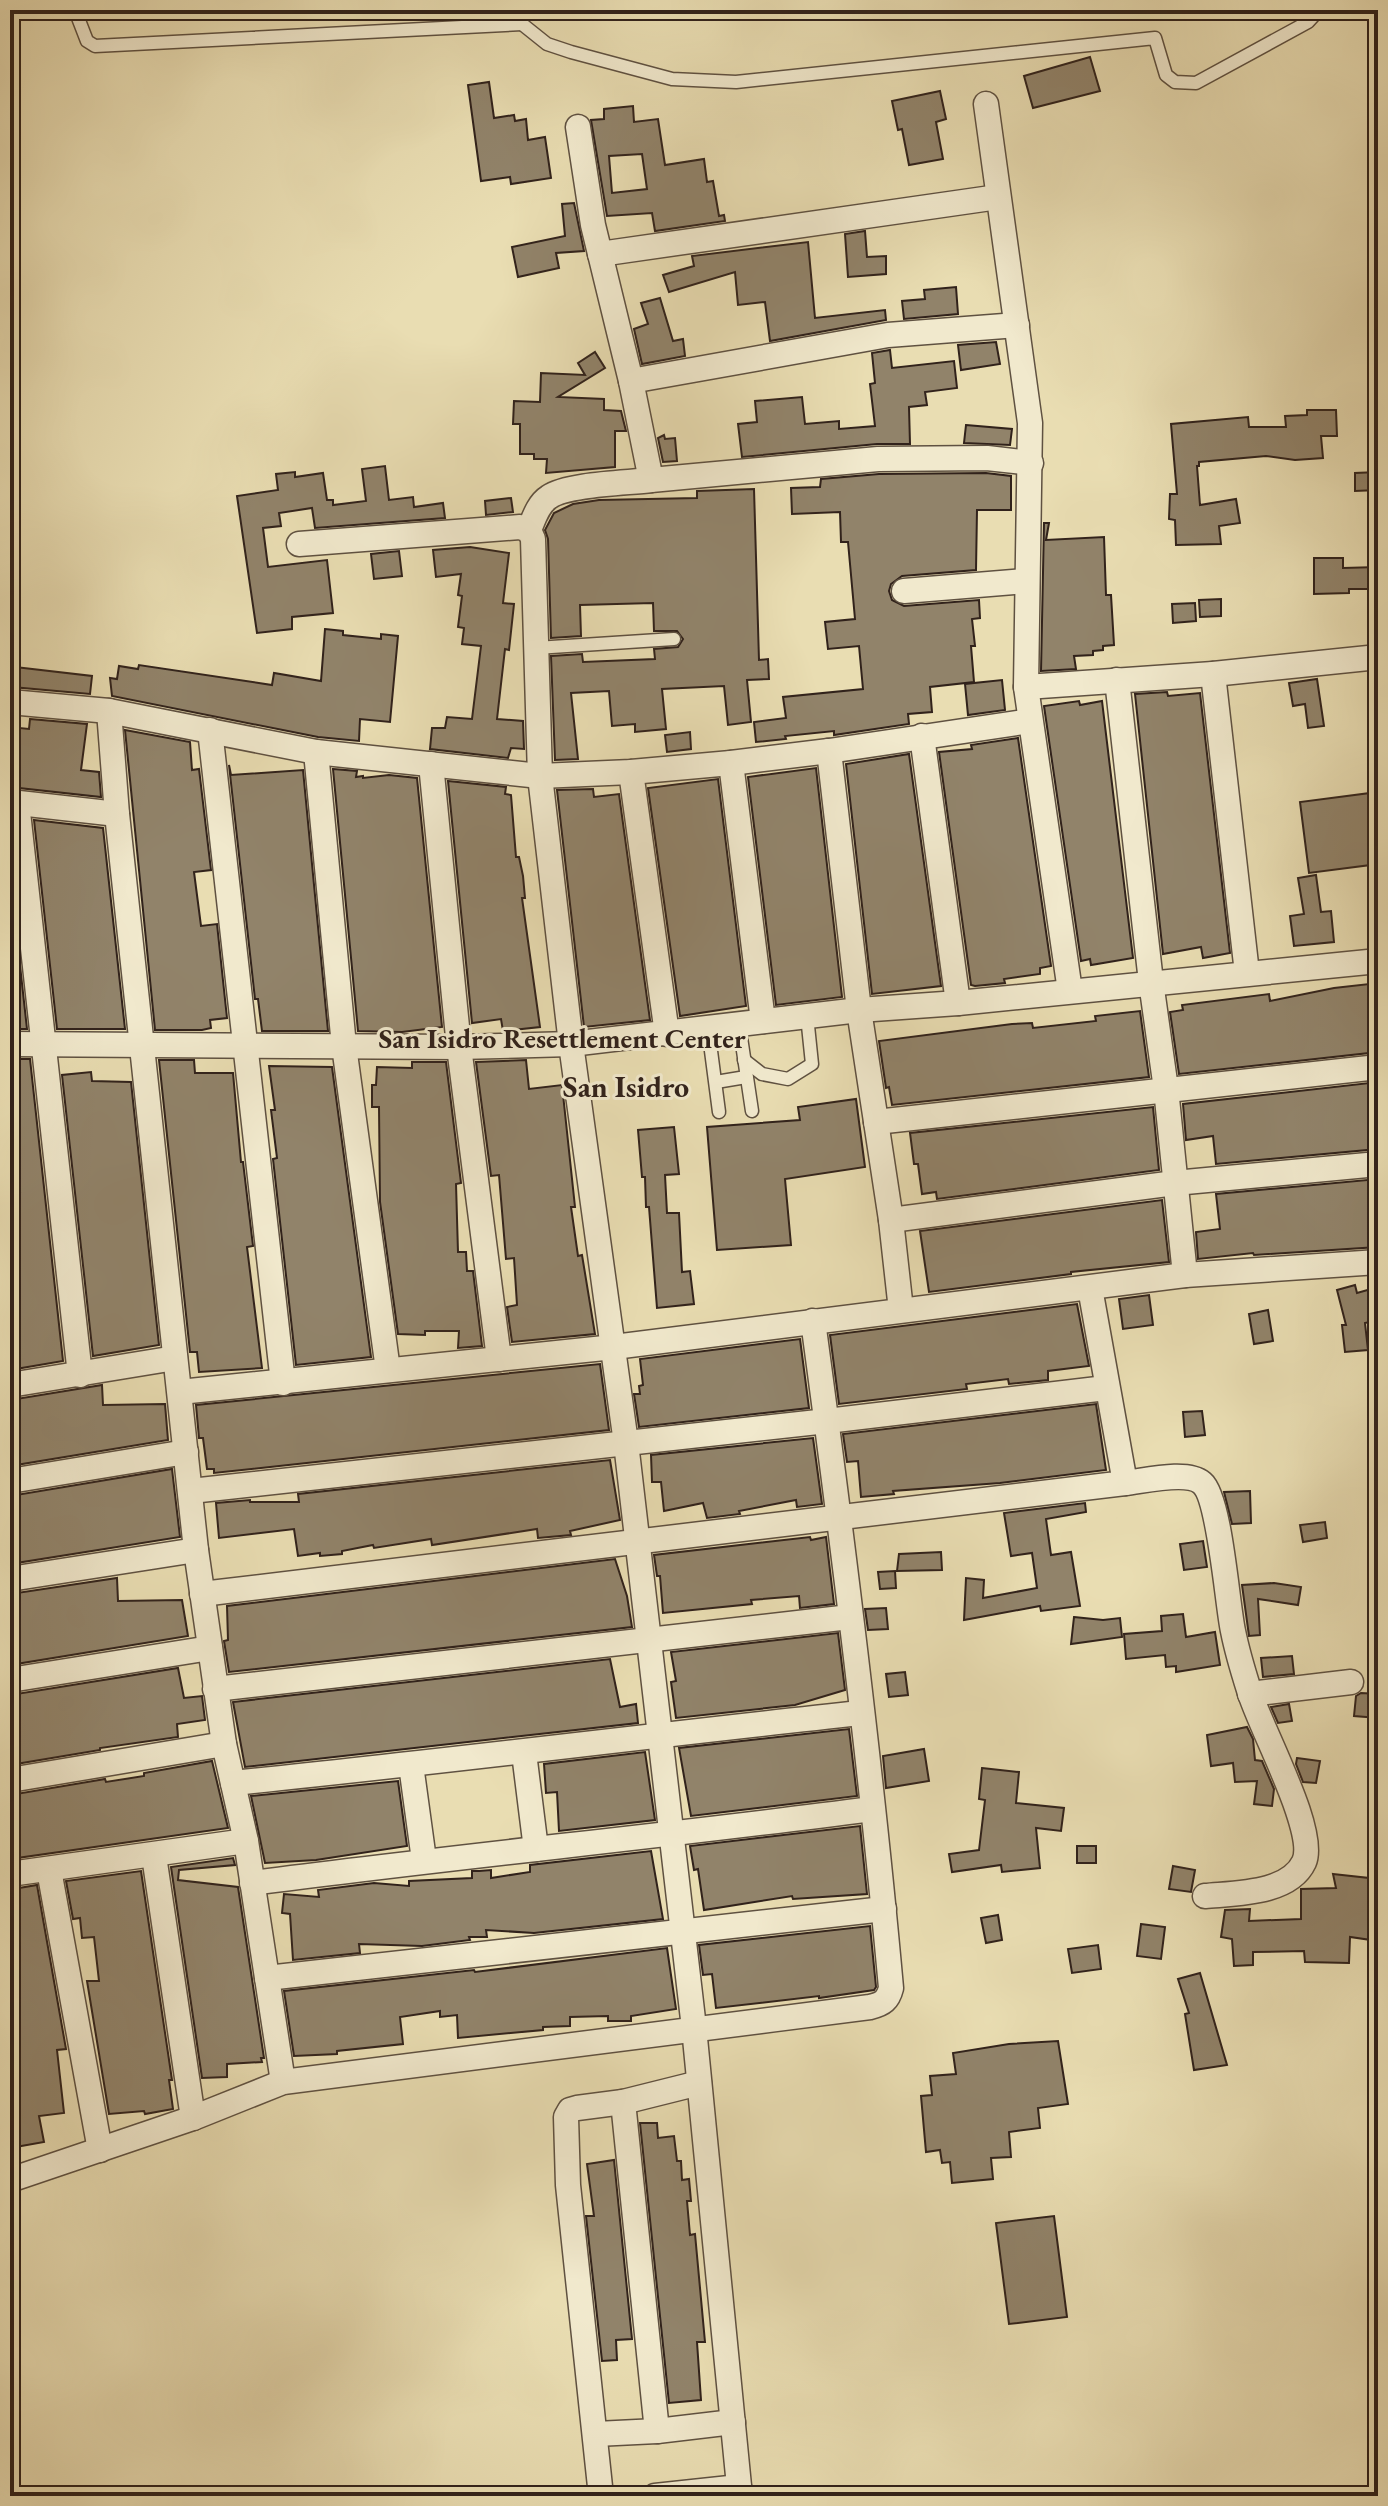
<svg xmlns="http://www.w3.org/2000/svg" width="1388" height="2506" font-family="'EB Garamond',serif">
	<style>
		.building { fill: #91836a; stroke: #31221b; stroke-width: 2; fill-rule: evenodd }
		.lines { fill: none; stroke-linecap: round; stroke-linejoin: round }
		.lane-casing { stroke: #5f5141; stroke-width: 15 }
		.street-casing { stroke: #5f5141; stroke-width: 27 }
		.lane { stroke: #f1e9cd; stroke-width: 12 }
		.street { stroke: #f1e9cd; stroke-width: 24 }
		.labels { text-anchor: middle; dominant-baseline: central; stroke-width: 6; stroke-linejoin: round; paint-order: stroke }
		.neighbourhood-label { font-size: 28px; font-weight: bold; fill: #31221b; stroke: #f1e9cd }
		.quarter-label { font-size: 30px; font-weight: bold; fill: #31221b; stroke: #f1e9cd }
	</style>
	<rect width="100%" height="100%" fill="#e9ddb2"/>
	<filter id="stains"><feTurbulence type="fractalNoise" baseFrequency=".0025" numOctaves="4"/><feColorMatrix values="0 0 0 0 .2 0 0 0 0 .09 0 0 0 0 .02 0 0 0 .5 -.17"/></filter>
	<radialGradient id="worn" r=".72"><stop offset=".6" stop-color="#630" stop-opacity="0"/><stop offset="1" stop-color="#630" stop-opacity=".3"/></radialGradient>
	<g class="building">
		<path d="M1090 57 1100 91 1033 108 1024 76Z"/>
		<path d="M489 82 494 118 514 115 515 121 526 119 528 140 545 137 551 178 511 184 510 177 481 181 468 85Z"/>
		<path d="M940 91 946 119 936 122 943 159 909 165 902 129 898 130 892 101Z"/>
		<path d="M633 106 634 122 658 119 665 165 704 159 707 182 713 181 719 216 724 215 725 221 655 231 652 213 607 216 591 120 604 119V109ZM642 154 647 189 612 193 609 156Z"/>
		<path d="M574 203 584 251 556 253 559 268 518 277 512 247 565 236 562 204Z"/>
		<path d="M865 231 867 257 886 256V274L848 277 845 234Z"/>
		<path d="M808 242 815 318 885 310 886 320 770 341 765 302 738 305 735 272 669 292 663 275 694 266 692 256Z"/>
		<path d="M956 287 958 314 904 319 902 301 925 299 924 290Z"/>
		<path d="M660 298 673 341 683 339 685 356 642 364 634 329 648 324 641 303Z"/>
		<path d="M996 342 1000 364 961 370 958 345Z"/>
		<path d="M890 350 892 368 954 361 957 388 925 392 927 405 909 407 910 444H877L742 457 738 424 757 422 755 401 802 397 805 424 839 421V429L875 426 870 384 875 383 872 353Z"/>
		<path d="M595 352 605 368 558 397 604 399V410L621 411 626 431H615V467L546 473 547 459H534V454H520V424H513L514 401 540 402 541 373 585 375 578 363Z"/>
		<path d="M1307 410H1336L1337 436H1321L1323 458 1295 460 1266 456 1199 462V466H1197L1200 505 1236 499 1240 523 1219 526 1221 544 1176 545 1175 520 1169 519 1170 494H1177L1171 424 1248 417 1249 427H1286L1285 416 1307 415Z"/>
		<path d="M966 425 1012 429 1010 445 964 443Z"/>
		<path d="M664 435 665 439 675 438 677 461 663 462 658 438Z"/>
		<path d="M385 466 389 500 413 497 414 507 443 503 445 518 315 528 312 508 279 513 281 526 263 528 268 567 327 560 333 613 292 617V629L257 633 237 496 278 490 276 474 295 472V477L323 473 327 500H333V505L366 501 362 469Z"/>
		<path d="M1378 472V490L1355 491V473Z"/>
		<path d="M986 473 1011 476V510H977L976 570 902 576 891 584 889 591 892 600 904 606 979 600 980 618 972 619 975 646H971L974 682 930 687 932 712 908 714 909 724 834 735V731L785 736 786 739 756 742 754 722 786 718 783 697 863 689 859 646 828 649 825 622 855 619 848 542H841L840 512 792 514 791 488 820 487 821 479 879 474Z"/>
		<path d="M754 489 759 660 768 659 769 679 747 680 751 722 728 725 724 686 662 689 666 729 635 732V724L612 726 609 691 571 693 578 759 555 760 551 656 582 654 583 662 655 659 654 649 678 647 683 639 677 631H654L653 603 580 605 581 636 551 638 548 539 545 530 554 513 573 504 599 500 697 498V491Z"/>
		<path d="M511 498 513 512 486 515 485 501Z"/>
		<path d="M1044 523H1049L1046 540 1104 537 1106 595H1111L1114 645 1103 646V650L1093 651V655L1074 656 1076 669 1041 671Z"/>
		<path d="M470 547 509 553 503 603 514 604 509 650 505 649 497 719 523 721 524 749 511 748 508 758 430 749 432 728H445L447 717 472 719 481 646 462 644 464 628 458 627 462 596 458 595 461 574 436 577 433 550Z"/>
		<path d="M399 551 402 576 374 579 371 554Z"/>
		<path d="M1314 558H1343V568L1378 567V589H1349V593L1314 594Z"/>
		<path d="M1221 599V616L1200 617 1199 600Z"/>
		<path d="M1195 603 1196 621 1173 623 1172 604Z"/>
		<path d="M325 629 343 631V635L381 639V634L398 636 390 722 360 719 359 741 318 737 112 696 110 678 117 679 119 666 138 669 139 665 272 685 274 673 321 681Z"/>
		<path d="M15 667 92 676 90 694 12 687Z"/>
		<path d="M1317 679 1324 726 1308 728 1305 704 1293 706 1289 683Z"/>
		<path d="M1002 680 1005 710 968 715 965 684Z"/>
		<path d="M1167 692 1168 696 1200 693 1230 953 1203 958 1201 947 1163 954 1135 694Z"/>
		<path d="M1079 701 1080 705 1102 701 1133 958 1091 965 1090 959 1081 961 1044 706Z"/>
		<path d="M30 719 87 724 81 770 99 772 101 797 10 787V727L29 729Z"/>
		<path d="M125 730 190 742 192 770 199 769 211 870 194 872 201 926 217 924 227 1018 210 1020 211 1028 202 1030H155Z"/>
		<path d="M690 732 691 749 667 752 665 735Z"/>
		<path d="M1018 738 1051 966 1040 968V974L1004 979 1005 983 975 986 971 985 939 752 972 749 971 745Z"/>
		<path d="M909 754 941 986 872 994 846 764Z"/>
		<path d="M229 765 231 775 303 770 328 1031H262L258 999H255Z"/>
		<path d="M816 768 842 997 776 1005 748 777Z"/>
		<path d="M333 769 357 771 356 777 363 776V778L389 775 417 778 442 1027 402 1032 358 1031Z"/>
		<path d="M718 779 746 1006 680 1016 648 788Z"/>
		<path d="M448 781 506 787 505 794 511 795 516 857H519L523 876 525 898H522L540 1027 503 1031 501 1019 472 1023Z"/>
		<path d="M593 789 594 797 619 794 650 1020 584 1027 557 790Z"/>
		<path d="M1378 792V864L1309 873 1300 802Z"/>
		<path d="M34 820 103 828 125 1029H57Z"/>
		<path d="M1316 875 1321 912 1331 911 1334 942 1294 946 1290 916 1304 914 1298 878Z"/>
		<path d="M17 938 27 1029H10V939Z"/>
		<path d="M1378 983V1052L1179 1074 1170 1012 1183 1010 1182 1005 1269 994 1270 1001 1334 988Z"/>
		<path d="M1140 1011 1149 1077 892 1105 889 1087 886 1088 879 1041 1012 1024 1032 1023 1033 1028 1096 1021 1095 1016Z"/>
		<path d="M10 1059H30L63 1361 10 1370V1193L20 1192 15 1151H10Z"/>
		<path d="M159 1060H194L195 1073H233L241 1162H243L253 1246 247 1247 262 1368 199 1372 197 1352H190Z"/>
		<path d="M526 1060 529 1089 562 1085 575 1207H571L578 1256 582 1255 595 1334 512 1342 507 1307 517 1305 514 1258 506 1259 499 1175 491 1176 476 1062Z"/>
		<path d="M412 1062H446L461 1183 456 1184 458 1252H466L467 1271H473L482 1346 458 1348 459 1331H425V1335L398 1334 380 1202 379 1107H372V1085H376L377 1067 412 1068Z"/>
		<path d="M269 1066 332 1067 371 1357 296 1365 273 1159 277 1158 271 1110H275Z"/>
		<path d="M91 1072 92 1081 131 1082 159 1345 93 1356 62 1075Z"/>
		<path d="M1378 1082V1149L1216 1164 1213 1136 1186 1140 1183 1104Z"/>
		<path d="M856 1099 865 1167 785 1179 791 1245 717 1250 707 1127 800 1120 798 1107Z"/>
		<path d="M1153 1107 1159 1170 937 1199 936 1192 922 1194 918 1164H914L910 1133Z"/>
		<path d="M674 1127 679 1174 665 1175 667 1213H679L682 1272 690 1271 694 1304 657 1308 649 1207H646L645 1177H642L638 1130Z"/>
		<path d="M1378 1179V1247L1254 1255 1253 1253 1198 1259 1196 1232 1220 1229 1216 1194Z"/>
		<path d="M1162 1200 1169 1262 1071 1272V1274L929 1292 920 1231Z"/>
		<path d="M1355 1285 1357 1293 1378 1287V1320L1365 1323 1368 1350 1345 1352 1342 1325H1346L1337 1290Z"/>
		<path d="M1149 1295 1153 1325 1123 1329 1119 1299Z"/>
		<path d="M1077 1304 1089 1366 1048 1371V1380L1009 1384 1008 1379 966 1384 967 1389 839 1404 830 1335Z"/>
		<path d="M1268 1310 1273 1341 1254 1344 1249 1314Z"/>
		<path d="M800 1339 809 1408 639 1427 634 1394H640L639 1386 643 1385 640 1359Z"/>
		<path d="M600 1364 609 1430 214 1473V1469H207L203 1438H199L196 1405Z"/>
		<path d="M102 1385 103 1405 165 1404 168 1440 10 1466V1400Z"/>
		<path d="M1096 1404 1106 1470 1000 1483 893 1491 894 1494 861 1497 858 1461 847 1462 843 1434Z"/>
		<path d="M1202 1411 1205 1435 1185 1437 1183 1412Z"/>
		<path d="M813 1438 822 1504 797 1507 796 1500 739 1511 740 1514 707 1518 703 1503 664 1511 661 1482H652L651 1455Z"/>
		<path d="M610 1460 620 1520 570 1531 571 1535 538 1538 537 1529 432 1545 431 1539 374 1548 373 1545 342 1551V1554L320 1556V1553L298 1556 294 1529 219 1538 216 1503 250 1500V1502H299L298 1494Z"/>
		<path d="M172 1469 180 1537 10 1564V1496Z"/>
		<path d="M1250 1491 1251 1523 1232 1524 1224 1492Z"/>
		<path d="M1085 1503 1086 1512 1046 1519 1051 1555 1071 1552 1080 1606 1041 1611 1040 1606 964 1620 966 1578 984 1580 983 1598 1037 1588 1032 1553 1011 1556 1004 1513Z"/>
		<path d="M1325 1522 1327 1538 1303 1542 1300 1525Z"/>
		<path d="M810 1537 811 1540 826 1537 834 1604 800 1608 799 1596 751 1600 752 1604 663 1613 660 1576H657L654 1555Z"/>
		<path d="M1203 1541 1207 1567 1184 1570 1180 1544Z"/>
		<path d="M941 1552 942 1570 897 1571 899 1554Z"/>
		<path d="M615 1559 627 1596 632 1627 229 1672 224 1641 228 1640 227 1606Z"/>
		<path d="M895 1571 896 1588 880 1589 878 1572Z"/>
		<path d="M117 1578 118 1601 182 1600 188 1636 10 1665V1594Z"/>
		<path d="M1274 1583 1301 1587 1298 1605 1258 1599 1260 1635 1249 1636 1242 1585Z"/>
		<path d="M886 1608 888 1629 868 1630 865 1609Z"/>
		<path d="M1183 1614 1186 1637 1215 1632 1220 1665 1176 1672V1666L1166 1667 1165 1655 1126 1659 1124 1634 1162 1631 1161 1616Z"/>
		<path d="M1074 1617 1103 1620 1120 1618 1122 1637 1071 1644Z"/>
		<path d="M838 1633 845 1690 795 1705 676 1718 671 1682 676 1681 671 1652Z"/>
		<path d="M1292 1656 1294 1674 1263 1677 1261 1658Z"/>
		<path d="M610 1659 620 1707 636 1704 638 1723 245 1767 233 1702Z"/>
		<path d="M178 1668 184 1698 202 1696 205 1720 177 1724 178 1737 100 1748V1750L10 1765V1695Z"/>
		<path d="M905 1672 908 1695 889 1697 886 1674Z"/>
		<path d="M1361 1693 1378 1694V1718L1354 1716 1356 1696Z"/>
		<path d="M1289 1704 1292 1721 1278 1723 1271 1707Z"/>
		<path d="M1247 1727 1253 1739 1255 1760 1262 1761 1274 1789 1272 1806 1254 1804 1257 1781 1235 1782 1233 1763 1211 1766 1207 1735Z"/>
		<path d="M849 1729 857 1796 691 1816 679 1748Z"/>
		<path d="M924 1749 929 1781 886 1788 883 1756Z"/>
		<path d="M645 1752 655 1820 559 1831 557 1792 546 1793 544 1764Z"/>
		<path d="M1297 1758 1320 1761 1316 1783 1303 1782 1296 1764Z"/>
		<path d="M212 1761 228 1828 10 1859V1795L105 1779 106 1782 144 1776V1773Z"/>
		<path d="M982 1768 1019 1772 1016 1803 1064 1808 1061 1831 1036 1828 1040 1868 1002 1872 1001 1865 952 1872 949 1854 979 1850 985 1800 979 1799Z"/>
		<path d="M398 1781 407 1846 316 1860 265 1863 251 1796Z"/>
		<path d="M860 1826 867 1894 793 1899 792 1896 704 1910 698 1869 694 1870 690 1846Z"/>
		<rect x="1077" y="1846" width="19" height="17"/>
		<path d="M651 1851 663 1919 534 1933 486 1930 487 1937H469L470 1940 422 1946 359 1944 360 1953 293 1960 290 1914 282 1913 284 1894 319 1897 318 1890 374 1883 409 1886V1881L472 1878V1871H479L491 1870V1878L530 1872V1865Z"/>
		<path d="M233 1858 235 1865 179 1870 178 1880 238 1887 264 2058H261L262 2062 227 2064V2077L202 2078 171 1867Z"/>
		<path d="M1173 1866 1195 1870 1191 1892 1169 1889Z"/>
		<path d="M141 1871 172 2080H169L173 2109 145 2114 144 2111 109 2114 87 1981H99L94 1937 82 1938 80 1918 73 1919 66 1881Z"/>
		<path d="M1333 1874 1378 1879V1941L1350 1937 1349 1963 1305 1962 1304 1951 1253 1952V1965L1234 1966 1232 1939 1221 1937 1225 1910 1250 1909 1249 1921 1301 1919V1889L1336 1888Z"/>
		<path d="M37 1885 66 2049 57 2050 64 2113 39 2116 44 2142 10 2148V1913H17L13 1889Z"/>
		<path d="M998 1915 1002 1940 986 1943 981 1918Z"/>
		<path d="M1141 1924 1165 1927 1161 1959 1137 1956Z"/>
		<path d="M870 1926 876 1987 874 1990 819 1998V1996L716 2008 712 1974 703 1975 699 1945Z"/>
		<path d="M1098 1945 1101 1969 1072 1973 1068 1949Z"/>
		<path d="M667 1948 676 2009 631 2016V2021H608V2016L570 2017V2026L543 2027V2030L458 2038 457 2015 440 2017V2011L400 2017 403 2044 337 2051V2054L294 2056 284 1991 474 1970 475 1972Z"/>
		<path d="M1200 1973 1227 2065 1194 2070 1185 2014 1189 2013 1178 1979Z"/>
		<path d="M1058 2041 1068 2104 1038 2108 1040 2128 1009 2132 1011 2157 991 2158 993 2179 952 2183 950 2162 942 2163 940 2150 926 2152 921 2096 932 2095 930 2076 956 2074 953 2053 1009 2044Z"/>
		<path d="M640 2123H657L658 2138 674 2136 677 2161H681L682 2180 689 2179 691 2201H687L690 2235 695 2234 705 2342H697L701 2400 669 2403Z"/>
		<path d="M614 2160 632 2339 616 2340 617 2360 602 2361 586 2216H594L587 2164Z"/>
		<path d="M1054 2216 1067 2317 1009 2324 996 2223Z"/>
	</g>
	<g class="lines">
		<g class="lane-casing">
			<g id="lane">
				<path d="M75 10 87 41 95 46 522 24"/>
				<path d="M521 10 522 24 547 44 571 52 672 79 736 82 1155 38 1166 75 1175 82 1196 83 1308 22 1319 10"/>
				<path d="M536 648 674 639"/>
				<path d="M739 1024 752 1111"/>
				<path d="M708 1028 719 1112"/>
				<path d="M744 1060 762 1074 788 1079 812 1064 807 1016"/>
				<path d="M716 1082 746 1077"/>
			</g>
		</g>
		<g class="street-casing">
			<g id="street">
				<path d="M986 104 1030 423 1026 687 1070 991"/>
				<path d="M578 127 593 225 631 381 651 480 878 459 987 458 1031 463"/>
				<path d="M600 254 998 197"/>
				<path d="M631 381 888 335 1017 325"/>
				<path d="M529 530C534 518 538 504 549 497 567 484 627 483 651 480"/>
				<path d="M299 544 520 527 529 530 533 539 540 776 571 1044 626 1443 694 2028 740 2496"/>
				<path d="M904 591 1026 581"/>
				<path d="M1213 674 1247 973"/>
				<path d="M1117 680 1151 982 1166 1089 1185 1275"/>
				<path d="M1026 687 1213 674 1378 657"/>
				<path d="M10 702 109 711 316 752 540 776 631 772 731 763 829 751 1030 721"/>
				<path d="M109 711 117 814 196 1550 224 1744 246 1841 283 2082"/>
				<path d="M210 730 283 1383"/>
				<path d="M922 736 958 1003"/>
				<path d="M829 751 859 1010 891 1220 901 1310"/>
				<path d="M316 752 344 1046 388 1370"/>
				<path d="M731 763 763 1021"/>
				<path d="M431 764 459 1047 499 1359"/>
				<path d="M631 772 667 1034"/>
				<path d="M10 802 117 814"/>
				<path d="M17 803 80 1375"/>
				<path d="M10 1044 459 1047 571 1044 859 1010 958 1003 1378 961"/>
				<path d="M876 1122 1378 1067"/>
				<path d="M891 1220 1175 1183 1378 1164"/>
				<path d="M10 1385 175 1358"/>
				<path d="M180 1392 614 1347 1185 1275 1378 1262"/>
				<path d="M10 1481 186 1452"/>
				<path d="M1125 1483C1144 1481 1187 1470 1202 1483 1220 1498 1227 1603 1233 1631 1237 1651 1243 1671 1249 1690 1259 1726 1318 1831 1304 1862 1289 1894 1236 1893 1205 1896"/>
				<path d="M191 1491 827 1421 1106 1388"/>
				<path d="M10 1579 196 1550"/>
				<path d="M202 1594 1125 1483 1090 1288"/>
				<path d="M10 1680 210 1648"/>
				<path d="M215 1689 850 1617"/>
				<path d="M1250 1694 1351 1682"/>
				<path d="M524 1753 536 1849"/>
				<path d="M411 1765 424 1860"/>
				<path d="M10 1780 224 1744"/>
				<path d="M233 1783C443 1762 652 1735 861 1713"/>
				<path d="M154 1856 193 2118"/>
				<path d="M49 1870 100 2150"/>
				<path d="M10 1874 246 1841"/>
				<path d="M252 1883C459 1856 666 1836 872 1809"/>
				<path d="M267 1978 884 1909"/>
				<path d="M623 2102 657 2431"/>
				<path d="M10 2180 193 2118 283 2082 870 2007C883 2004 888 2000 891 1988 871 1765 843 1543 813 1321"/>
				<path d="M596 2434 657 2431 733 2422"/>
				<path d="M601 2496 568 2185 566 2117 570 2110 577 2108 623 2102 699 2083"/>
				<path d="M655 2496 739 2487"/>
			</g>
		</g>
		<use href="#lane" class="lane"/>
		<use href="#street" class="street"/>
	</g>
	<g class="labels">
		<g class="neighbourhood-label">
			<text x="562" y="1038">San Isidro Resettlement Center</text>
		</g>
		<g class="quarter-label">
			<text x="626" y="1086">San Isidro</text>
		</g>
	</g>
	<rect width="1388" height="2506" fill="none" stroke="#e9ddb2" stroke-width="40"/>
	<rect x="12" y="12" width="1364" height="2482" fill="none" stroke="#31221b" stroke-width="4"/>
	<rect x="20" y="20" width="1348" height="2466" fill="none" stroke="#31221b" stroke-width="2"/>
	<rect width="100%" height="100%" filter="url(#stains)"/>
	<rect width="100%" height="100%" fill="url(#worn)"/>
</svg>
